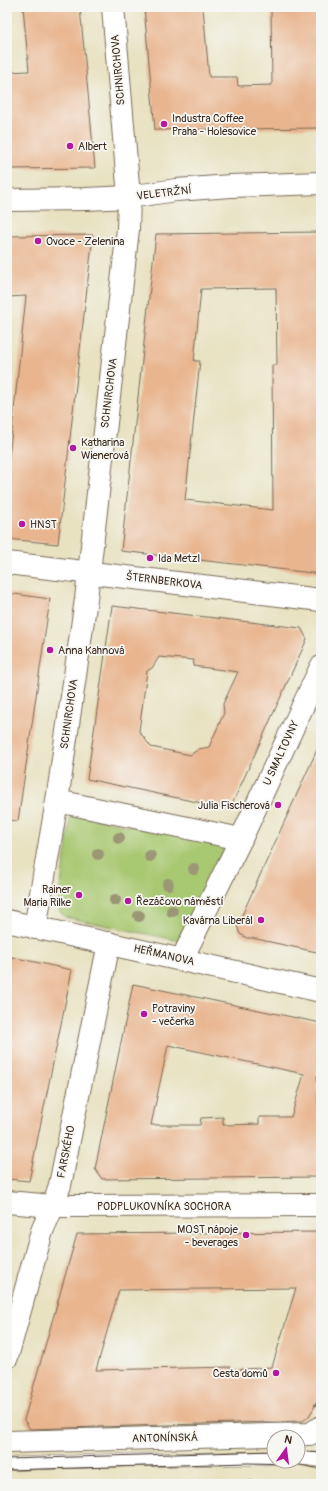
<svg xmlns="http://www.w3.org/2000/svg" width="328" height="1491" font-family="Pangolin,sans-serif">
	<style>
		.green { fill: #a8c871; stroke: #727948 }
		.building { fill: #e9b58f; fill-rule: evenodd }
		.lines { fill: none; stroke-linecap: round; stroke-linejoin: round }
		.lane-casing { stroke: #786a57; stroke-width: 14 }
		.street-casing { stroke: #786a57; stroke-width: 24 }
		.secondary-casing { stroke: #786a57; stroke-width: 24 }
		.path { stroke: #786a57; stroke-width: 2.5; stroke-dasharray: 3 3; stroke-linecap: butt }
		.lane { stroke: #fff; stroke-width: 13 }
		.street { stroke: #fff; stroke-width: 22 }
		.secondary { stroke: #fff; stroke-width: 22 }
		.tram { stroke: #3b2a1e; stroke-width: 1 }
		.tree { fill: #9b9775 }
		.poi-dot { fill: #b5179e; stroke: #f6f6f2; stroke-width: 1.5 }
		.labels { text-anchor: middle; dominant-baseline: central; stroke-width: 3.5; stroke-linejoin: round; paint-order: stroke }
		.street-label { font-size: 11px; fill: #3b2a1e; stroke: #f6f6f2 }
		.poi-label { font-size: 11px; fill: #3b2a1e; stroke: #f6f6f2; text-anchor: start }
	</style>
	<rect width="100%" height="100%" fill="#f6f6f2"/>
	<filter id="ink" filterUnits="userSpaceOnUse"><feTurbulence type="fractalNoise" baseFrequency=".025" numOctaves="2"/><feDisplacementMap in="SourceGraphic" scale="8" xChannelSelector="R" yChannelSelector="G"/><feConvolveMatrix kernelMatrix="1 2 1 2 8 2 1 2 1" color-interpolation-filters="sRGB"/></filter>
	<filter id="wash" filterUnits="userSpaceOnUse"><feTurbulence type="fractalNoise" baseFrequency=".012" numOctaves="4" result="noise"/><feDisplacementMap in="SourceGraphic" scale="16" xChannelSelector="R" yChannelSelector="G"/><feGaussianBlur stdDeviation="0.9" result="paint"/><feColorMatrix in="noise" values="0 0 0 0 0 0 0 0 0 0 0 0 0 0 0 0 0 1.4 0 .05"/><feComposite in="paint" operator="in"/></filter>
	<g filter="url(#wash)">
		<rect width="100%" height="100%" fill="#e8e2c1"/>
		<path class="green" d="M71 814 222 844 223 851 187 936 180 940H175L65 917C61 914 59 910 58 905Z"/>
		<g id="blocks">
			<g class="building">
				<path d="M23 7H80L95 168 7 169V72L29 71Z"/>
				<path d="M144 7H203L209 77H237L238 86 272 85 271 7H321V128L155 130Z"/>
				<path d="M321 232V574L121 551 156 234ZM276 288 277 365H272L273 510 185 500 200 361H194L201 289Z"/>
				<path d="M93 235 58 544 7 539V477L26 296 7 297V236Z"/>
				<path d="M7 593 50 599 18 821 7 820Z"/>
				<path d="M112 606 301 628 307 639 230 809 87 779ZM159 657 194 660 193 666 238 672 223 704 224 713 209 747 199 749 190 755 151 747 139 731 147 671 152 668Z"/>
				<path d="M321 741V953L252 938H247L240 934 237 926Z"/>
				<path d="M7 956 72 970 29 1181 7 1179Z"/>
				<path d="M133 984 321 1023V1077L317 1076 319 1123H321V1177L102 1179 95 1169ZM168 1045 304 1074 291 1117H259V1124L223 1125V1117L201 1118 200 1125H151Z"/>
				<path d="M321 1232V1387L314 1408 309 1416 303 1421 30 1429 24 1420 77 1234ZM296 1288 272 1367 232 1370V1367L96 1370 119 1290Z"/>
			</g>
		</g>
	</g>
	<g filter="url(#ink)">
		<use href="#blocks" fill-opacity="0" stroke="#786a57" stroke-width="1"/>
		<g class="lines">
			<g class="lane-casing">
				<g id="lane">
					<path d="M298 1458 321 1460"/>
					<path d="M7 1464 126 1460 274 1458"/>
				</g>
			</g>
			<g class="street-casing">
				<g id="street">
					<path d="M7 563 321 600"/>
					<path d="M57 801 241 839"/>
					<path d="M7 921 321 991"/>
					<path d="M35 928 57 801 86 599 128 229 129 197 113 7"/>
					<path d="M182 959 241 839 321 667"/>
					<path d="M7 1202 53 1206H78L321 1205"/>
					<path d="M7 1357 42 1231 53 1206 60 1185 109 943"/>
					<path d="M7 1442 310 1434 321 1427"/>
				</g>
			</g>
			<g class="secondary-casing">
				<path id="secondary" d="M7 200 86 199 129 197 176 190 231 186 321 183"/>
			</g>
			<g class="path">
				<path d="M315 1406 321 1391"/>
				<path d="M244 1484 248 1481 263 1484"/>
			</g>
			<use href="#lane" class="lane"/>
			<use href="#street" class="street"/>
			<use href="#secondary" class="secondary"/>
			<g class="tram">
				<path d="M298 1451 321 1453"/>
				<path d="M7 1459 274 1451"/>
				<path d="M7 1470 248 1463 295 1464 321 1469"/>
			</g>
		</g>
		<g class="tree">
			<circle cx="119" cy="838" r="6"/>
			<circle cx="98" cy="854" r="6"/>
			<circle cx="150" cy="856" r="6"/>
			<circle cx="194" cy="869" r="6"/>
			<circle cx="168" cy="884" r="6"/>
			<circle cx="115" cy="900" r="6"/>
			<circle cx="172" cy="911" r="6"/>
			<circle cx="139" cy="916" r="6"/>
		</g>
	</g>
	<g class="poi-dot">
		<circle cx="164" cy="124" r="4"/>
		<circle cx="70" cy="146" r="4"/>
		<circle cx="38" cy="241" r="4"/>
		<circle cx="73" cy="448" r="4"/>
		<circle cx="22" cy="524" r="4"/>
		<circle cx="150" cy="558" r="4"/>
		<circle cx="50" cy="650" r="4"/>
		<circle cx="278" cy="805" r="4"/>
		<circle cx="79" cy="895" r="4"/>
		<circle cx="128" cy="901" r="4"/>
		<circle cx="261" cy="920" r="4"/>
		<circle cx="144" cy="1014" r="4"/>
		<circle cx="246" cy="1235" r="4"/>
		<circle cx="276" cy="1373" r="4"/>
	</g>
	<g class="labels">
		<g class="street-label">
			<text transform="translate(118 70) rotate(-95)">SCHNIRCHOVA</text>
			<text transform="translate(164 193) rotate(-7)">VELETRŽNÍ</text>
			<text transform="translate(109 393) rotate(-83)">SCHNIRCHOVA</text>
			<text transform="translate(164 581) rotate(7)">ŠTERNBERKOVA</text>
			<text transform="translate(69 714) rotate(-82)">SCHNIRCHOVA</text>
			<text transform="translate(281 753) rotate(-65)">U SMALTOVNY</text>
			<text transform="translate(164 955) rotate(13)">HEŘMANOVA</text>
			<text transform="translate(66 1152) rotate(-79)">FARSKÉHO</text>
			<text x="164" y="1206">PODPLUKOVNÍKA SOCHORA</text>
			<text transform="translate(165 1438) rotate(-1)">ANTONÍNSKÁ</text>
		</g>
		<g class="poi-label">
			<text x="172" y="118">Industra Coffee<tspan x="172" dy="13">Praha - Holesovice</tspan></text>
			<text x="78" y="146">Albert</text>
			<text x="46" y="241">Ovoce - Zelenina</text>
			<text x="81" y="442">Katharina<tspan x="81" dy="13">Wienerová</tspan></text>
			<text x="30" y="524">HNST</text>
			<text x="158" y="558">Ida Metzl</text>
			<text x="58" y="650">Anna Kahnová</text>
			<text x="270" y="805" text-anchor="end">Julia Fischerová</text>
			<text x="71" y="889" text-anchor="end">Rainer<tspan x="71" dy="13">Maria Rilke</tspan></text>
			<text x="136" y="901">Řezáčovo náměstí</text>
			<text x="253" y="920" text-anchor="end">Kavárna Liberál</text>
			<text x="152" y="1008">Potraviny<tspan x="152" dy="13">- večerka</tspan></text>
			<text x="238" y="1229" text-anchor="end">M0ST nápoje<tspan x="238" dy="13">- beverages</tspan></text>
			<text x="268" y="1373" text-anchor="end">Cesta domů</text>
		</g>
	</g>
	<rect width="328" height="1491" fill="none" stroke="#f6f6f2" stroke-width="24"/>
	<g transform="translate(286 1449) rotate(14)"><circle r="19" fill="#f6f6f2" stroke="#aba49d"/>
	<path d="M0-3L7 15L0 10L-7 15Z" fill="#b5179e"/>
	<text y="-6" font-size="11" font-weight="bold" text-anchor="middle" fill="#3b2a1e">N</text>
	</g>
</svg>
